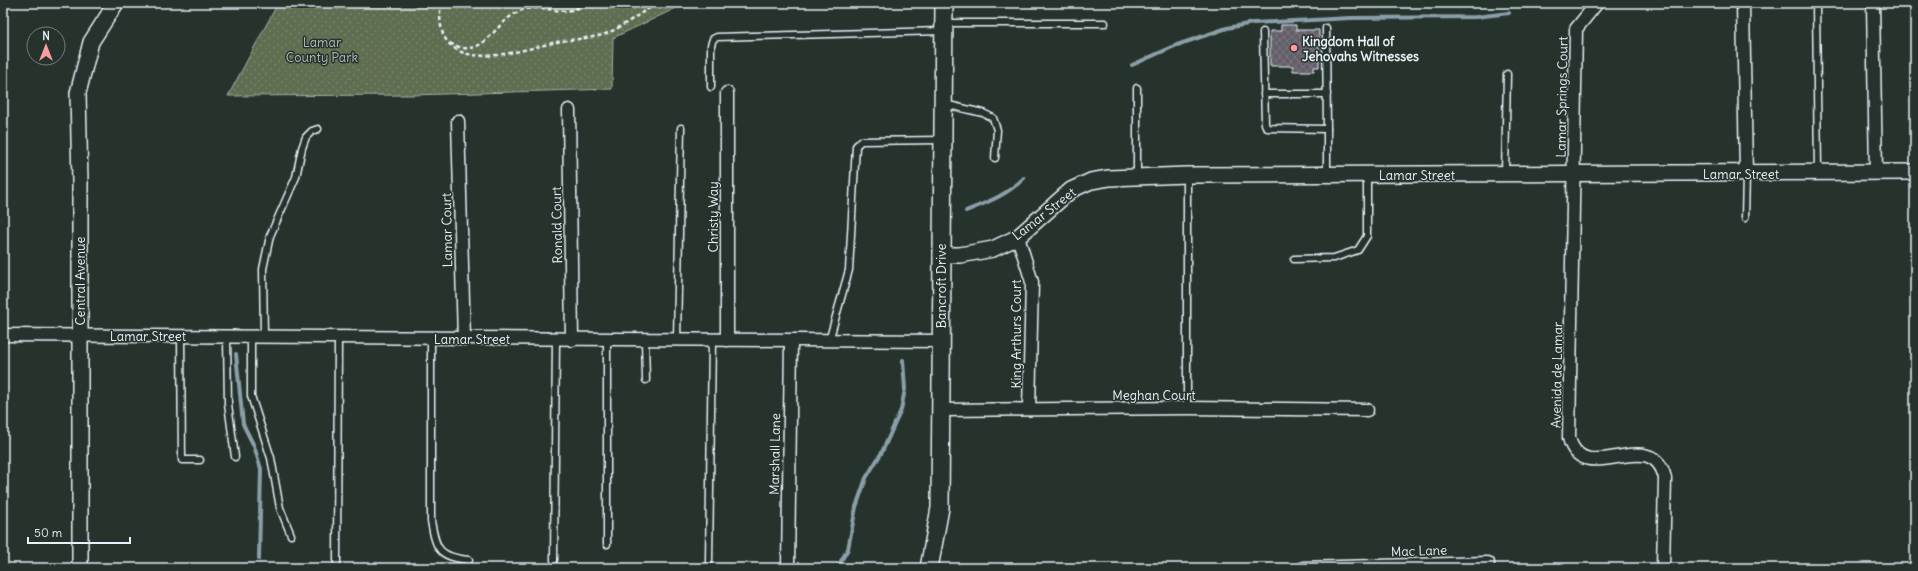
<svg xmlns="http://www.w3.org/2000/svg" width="1918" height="571" font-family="Delius,sans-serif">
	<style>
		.park { fill: url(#park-dots); stroke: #a4b0a4 }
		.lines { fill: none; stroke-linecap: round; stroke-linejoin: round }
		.stream { stroke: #8b9fa8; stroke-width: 4 }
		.building { fill: url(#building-cross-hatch); stroke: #e8f1f8 }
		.service-casing { stroke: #e8f1f8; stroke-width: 9 }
		.minor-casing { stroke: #e8f1f8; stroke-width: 15 }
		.tertiary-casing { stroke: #e8f1f8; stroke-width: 18 }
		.secondary-casing { stroke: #e8f1f8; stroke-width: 20 }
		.path { stroke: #e8f1f8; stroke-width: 2.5; stroke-dasharray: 4 3; stroke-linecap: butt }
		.service { stroke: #26332d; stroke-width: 6 }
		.minor { stroke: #26332d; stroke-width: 12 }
		.tertiary { stroke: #26332d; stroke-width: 15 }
		.secondary { stroke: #26332d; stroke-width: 17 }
		.poi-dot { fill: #ff9aa2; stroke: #26332d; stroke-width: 1.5 }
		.labels { text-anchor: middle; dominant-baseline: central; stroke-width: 3; stroke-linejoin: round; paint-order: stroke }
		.poi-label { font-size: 13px; font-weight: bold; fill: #e8f1f8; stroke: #26332d; text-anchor: start }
		.park-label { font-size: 13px; fill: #b1bdb5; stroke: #26332d }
		.street-label { font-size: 13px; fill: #e8f1f8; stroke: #26332d }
	</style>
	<defs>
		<pattern id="park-dots" width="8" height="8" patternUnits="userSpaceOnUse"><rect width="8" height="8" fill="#5f6e51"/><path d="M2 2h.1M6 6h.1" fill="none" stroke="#76836b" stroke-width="1.8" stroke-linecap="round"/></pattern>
		<pattern id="building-cross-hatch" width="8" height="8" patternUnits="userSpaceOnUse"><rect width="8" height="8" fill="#645f68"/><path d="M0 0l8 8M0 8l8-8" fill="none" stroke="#7a767e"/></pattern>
	</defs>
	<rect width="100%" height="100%" fill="#26332d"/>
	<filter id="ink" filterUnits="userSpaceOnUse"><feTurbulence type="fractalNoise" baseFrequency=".025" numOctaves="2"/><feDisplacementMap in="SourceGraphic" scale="8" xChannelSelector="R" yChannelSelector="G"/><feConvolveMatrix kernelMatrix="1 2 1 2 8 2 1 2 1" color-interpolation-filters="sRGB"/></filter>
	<g filter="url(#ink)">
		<path class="park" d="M278 3H687L613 38 612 89 411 95 228 96Z"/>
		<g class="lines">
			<g class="stream">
				<path d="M1132 65 1177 45 1227 28 1253 23 1350 18 1476 17 1509 13"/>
				<path d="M966 211C988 202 1007 195 1024 178"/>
				<path d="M236 354 243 424 254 446 261 469 259 559"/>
				<path d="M837 568 848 549 856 507 866 478 882 452 901 410 905 389 903 360"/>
			</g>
		</g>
		<path class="building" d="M1281 25H1296V30H1319V67H1314V71H1293V66H1270V31H1281Z"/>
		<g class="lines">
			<g class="service-casing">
				<g id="service">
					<path d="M1816 3 1818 171"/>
					<path d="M946 23H1105"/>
					<path d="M1326 28 1327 129"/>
					<path d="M1263 32 1265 124 1267 128 1327 129V175"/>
					<path d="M711 87V45L713 39 717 37 942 31"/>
					<path d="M1264 94H1327"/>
					<path d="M944 104 983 113 993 118 997 130 995 158"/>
					<path d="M1505 174 1507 74"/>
					<path d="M1137 176V88"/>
					<path d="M1187 176V408"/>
					<path d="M1745 218 1746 174"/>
					<path d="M1294 259 1334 258 1358 250 1367 236V175"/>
					<path d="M181 336 182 460H200"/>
					<path d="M227 337 228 404 235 457"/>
					<path d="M251 337V396L271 458 280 508 291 535"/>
					<path d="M264 337 263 269 270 236 296 177 302 148 306 137 312 131 318 129"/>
					<path d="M431 338V521C436 550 439 557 469 560"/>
					<path d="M645 340 646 380"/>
					<path d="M677 340 681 128"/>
					<path d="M829 341 849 270 856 146 861 141 942 140"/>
					<path d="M607 544V340"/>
					<path d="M554 560 556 339"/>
					<path d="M709 561 712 340"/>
					<path d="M337 563 338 338"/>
				</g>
			</g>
			<g class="minor-casing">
				<g id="minor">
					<path d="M1597 3 1576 29 1569 438C1583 491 1652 422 1665 478L1663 568"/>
					<path d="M1743 3 1746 174"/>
					<path d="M1873 3 1876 173"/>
					<path d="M727 93V340"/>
					<path d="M569 110 572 340"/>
					<path d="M458 121 464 339"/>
					<path d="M1018 237 1032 282 1029 409"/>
					<path d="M3 335 941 341"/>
					<path d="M941 410 1187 408 1367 410"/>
					<path d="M788 568 791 341"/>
					<path d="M1303 568 1488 563"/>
				</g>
			</g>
			<g class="tertiary-casing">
				<g id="tertiary">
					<path d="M941 255H960L993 249 1018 237 1071 190 1091 181 1109 178 1187 175 1915 172"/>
					<path d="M80 568V182L78 93 91 42 116 3"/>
				</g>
			</g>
			<g class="secondary-casing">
				<path id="secondary" d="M929 568 940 508 944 3"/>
			</g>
			<g class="path">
				<path d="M440 3C440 15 439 31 447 41 468 70 528 48 557 42 571 39 587 39 602 35 617 31 642 12 657 3"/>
				<path d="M450 43C484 62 492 24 518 12 540 0 566 21 585 3"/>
			</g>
			<use href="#service" class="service"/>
			<use href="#minor" class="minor"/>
			<use href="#tertiary" class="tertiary"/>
			<use href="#secondary" class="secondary"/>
		</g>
	</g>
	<circle class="poi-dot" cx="1294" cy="48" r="4"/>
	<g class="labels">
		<g class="poi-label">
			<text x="1302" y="41">Kingdom Hall of<tspan x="1302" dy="15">Jehovahs Witnesses</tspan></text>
		</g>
		<g class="park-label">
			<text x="322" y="42">Lamar<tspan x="322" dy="15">County Park</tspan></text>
		</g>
		<g class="street-label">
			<text transform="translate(1562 97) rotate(-89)">Lamar Springs Court</text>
			<text x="1741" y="174">Lamar Street</text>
			<text x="1417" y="175">Lamar Street</text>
			<text transform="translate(1044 214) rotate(-38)">Lamar Street</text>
			<text transform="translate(713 217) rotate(-90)">Christy Way</text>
			<text transform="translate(557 225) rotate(-91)">Ronald Court</text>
			<text transform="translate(447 230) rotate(-91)">Lamar Court</text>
			<text transform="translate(80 281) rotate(-90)">Central Avenue</text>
			<text transform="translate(941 286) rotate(-90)">Bancroft Drive</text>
			<text transform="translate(1016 334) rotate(-90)">King Arthurs Court</text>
			<text x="148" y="336">Lamar Street</text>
			<text x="472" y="339">Lamar Street</text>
			<text transform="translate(1557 375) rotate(-89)">Avenida de Lamar</text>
			<text x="1154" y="395">Meghan Court</text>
			<text transform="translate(775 454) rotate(-89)">Marshall Lane</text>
			<text transform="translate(1419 551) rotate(-2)">Mac Lane</text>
		</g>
	</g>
	<rect width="1918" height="571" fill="none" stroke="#26332d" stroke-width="16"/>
	<rect x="8" y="8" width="1902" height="555" fill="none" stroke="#e8f1f8" stroke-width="1.5" filter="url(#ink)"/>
	<g transform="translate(46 46)"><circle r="19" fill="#26332d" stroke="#747f7e"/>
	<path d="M0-3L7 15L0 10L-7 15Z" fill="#ff9aa2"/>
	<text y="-6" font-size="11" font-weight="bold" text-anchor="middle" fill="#e8f1f8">N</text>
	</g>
	<path d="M28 537v6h102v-6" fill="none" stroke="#e8f1f8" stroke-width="2"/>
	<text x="34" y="537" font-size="12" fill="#e8f1f8" stroke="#26332d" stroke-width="3" paint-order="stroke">50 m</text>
</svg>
